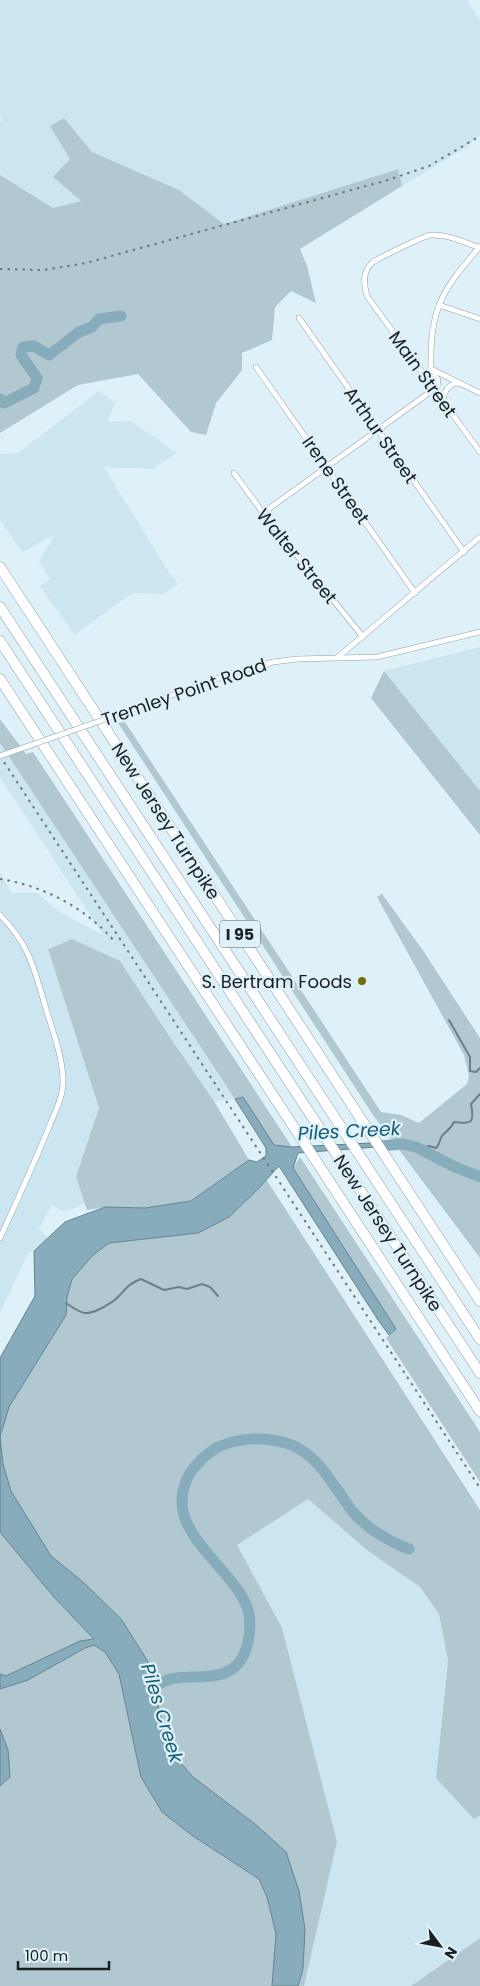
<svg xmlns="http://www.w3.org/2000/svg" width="480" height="1986" font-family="Poppins,sans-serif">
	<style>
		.built { fill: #cce6f1 }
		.green { fill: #b1c8d1 }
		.water { fill: #87adbc; stroke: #66828e }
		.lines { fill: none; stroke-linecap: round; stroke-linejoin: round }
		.stream { stroke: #66828e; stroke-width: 2 }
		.river { stroke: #87adbc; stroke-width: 11 }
		.minor-casing { stroke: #90a0a7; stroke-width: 6 }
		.motorway-casing { stroke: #90a0a7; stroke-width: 11 }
		.minor { stroke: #fff; stroke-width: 5 }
		.motorway { stroke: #fff; stroke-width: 10 }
		.rail { stroke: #6b767b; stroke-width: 2; stroke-dasharray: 2.5 5; stroke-linecap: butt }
		.minor-bridge-casing { stroke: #90a0a7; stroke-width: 6; stroke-linecap: butt }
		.minor-bridge { stroke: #fff; stroke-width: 5 }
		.poi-dot { fill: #766b05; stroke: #dff1f8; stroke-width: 2 }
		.labels { text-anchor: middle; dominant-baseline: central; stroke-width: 4.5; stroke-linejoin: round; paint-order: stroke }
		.shield { fill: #dff1f8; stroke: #545e62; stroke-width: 1 }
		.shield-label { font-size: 16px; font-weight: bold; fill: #191f22 }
		.street-label { font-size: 18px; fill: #191f22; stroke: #dff1f8 }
		.poi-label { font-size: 18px; fill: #191f22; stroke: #dff1f8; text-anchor: end }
		.water-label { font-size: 19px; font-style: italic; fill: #155c73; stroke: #dff1f8 }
	</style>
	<rect width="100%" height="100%" fill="#dff1f8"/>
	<g class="built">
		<path d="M0 0H467L480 20V135L467 147 402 186 397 169 224 224 179 190 92 152 64 118 51 126 70 159 81 201 53 208 0 175V123L2 118 0 116Z"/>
		<path d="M99 391 115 403 107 422 131 421 177 453 152 469 104 467 166 568 178 584 164 594 132 593 75 635 40 586 50 580 39 561 55 535 22 552 0 520V454L18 453Z"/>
		<path d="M480 647V791L384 671Z"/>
		<path d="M0 743 235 1099 214 1101 173 1042 93 949 72 939 48 948 99 1108 76 1177 85 1203 73 1209 62 1211 52 1205 39 1228 48 1238 27 1255 0 1313V873L12 893H37L61 913 103 935 0 777Z"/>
		<path d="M308 1499 368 1551 420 1587 439 1614 448 1662 436 1778 474 1818 480 1815V1938L411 1986H304L337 1842 237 1545Z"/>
	</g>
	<g class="green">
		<path d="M64 118 92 152 179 190 224 224 398 169 402 186 300 249 307 266 316 303 291 291 275 307 272 340 242 353V370L216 403 206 435 191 432 138 374 78 385 0 433V175L53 208 81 201 53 177 70 159 50 126Z"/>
		<path d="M384 671 480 791V835L371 698Z"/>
		<path d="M0 719 26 754 33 752 292 1147 273 1145 243 1097 235 1099 0 743Z"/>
		<path d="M125 722 381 1112 401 1115 419 1123 467 1084 469 1076 464 1055 377 897 382 894 424 952 480 1038V1258L373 1115 118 723Z"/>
		<path d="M72 939 120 961 173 1042 214 1101 249 1160 191 1201 145 1208 105 1207 87 1210 76 1177 99 1108 48 949Z"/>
		<path d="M300 1157 480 1432V1482L386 1338 396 1329 293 1168Z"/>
		<path d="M266 1179 480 1510V1815L474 1819 436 1778 448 1661 439 1614 420 1587 368 1551 308 1499 237 1545 282 1628 337 1842 304 1986H298L303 1969 286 1852 255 1824 193 1777 179 1761 162 1722 147 1660 121 1619 83 1582 51 1556 11 1491 3 1464 0 1437 9 1407 66 1315 67 1297 72 1279 93 1255 109 1243 198 1233 229 1217 258 1189Z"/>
		<path d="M0 1532 53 1596 94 1639 80 1641 6 1676 0 1674Z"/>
		<path d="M94 1645 105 1652 119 1674 141 1777 162 1812 193 1836 259 1879 267 1897 276 1934 272 1986H0V1786L10 1777 8 1750 0 1729V1689L28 1680 85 1648Z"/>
		<path d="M480 1938V1986H411Z"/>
	</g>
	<g class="water">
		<path d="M243 1097 274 1145 292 1147 390 1142 397 1149 389 1146 298 1153 293 1168 396 1329 389 1335 378 1320 279 1166 258 1189 229 1217 198 1233 109 1243 93 1255 72 1279 67 1297 66 1315 9 1407 0 1437 3 1464 11 1491 51 1556 83 1582 121 1619 147 1660 162 1722 179 1761 193 1777 255 1824 286 1852 299 1891 305 1929 303 1969 298 1986H272L276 1934 267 1897 259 1879 193 1836 162 1812 141 1777 119 1674 105 1652 94 1645 85 1648 28 1680 0 1689V1674L6 1676 80 1641 94 1639 53 1596 0 1532V1358L35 1296 34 1251 65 1222 105 1207 145 1208 191 1201 249 1160 257 1162 266 1156V1148L235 1099Z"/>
		<path d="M0 1729 8 1750 10 1777 0 1786Z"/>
	</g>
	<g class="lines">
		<g class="stream">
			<path d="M449 1020 470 1057V1071L476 1072 480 1068"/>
			<path d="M420 1149 429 1146 436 1148C440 1144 439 1141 442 1136 446 1131 451 1129 454 1122 471 1124 475 1124 471 1104L480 1094"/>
			<path d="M66 1303C82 1314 85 1317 104 1307 108 1304 113 1302 117 1298 125 1290 129 1283 141 1279L164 1290 179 1287 187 1289 202 1284 210 1287 218 1296"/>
		</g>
		<g class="river">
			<path d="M0 399 4 403 34 388 37 378 21 355 23 347 34 346 49 355 79 332 92 327 99 319 121 316"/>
			<path d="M379 1146 403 1144 416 1147 455 1167 480 1177"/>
			<path d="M143 1696C153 1688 164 1679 176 1678 201 1675 233 1683 245 1652 250 1639 252 1620 247 1607 232 1567 167 1533 185 1484 189 1471 201 1458 213 1450 234 1437 266 1436 289 1444 320 1455 334 1488 353 1512 368 1529 388 1541 409 1549"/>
		</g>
		<g class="minor-casing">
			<g id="minor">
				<path d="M480 248C464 242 448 234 431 235 426 235 376 259 372 263 362 272 364 285 367 296L480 452"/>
				<path d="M439 305 480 319"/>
				<path d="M299 318 464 552"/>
				<path d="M256 367 415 593"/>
				<path d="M431 369 480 393"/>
				<path d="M431 386C431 360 429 331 439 306 447 283 465 265 480 246"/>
				<path d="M444 404C442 393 448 383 460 383"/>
				<path d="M234 473 263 513 363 637"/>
				<path d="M263 513 437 387 438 380 431 369"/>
				<path d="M338 657 480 537"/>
				<path d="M120 714 230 674 273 662 297 659 377 657 480 632"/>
				<path d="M0 915C28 944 33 964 44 1002 51 1027 62 1053 63 1079 64 1095 55 1112 49 1127 34 1164 17 1201 0 1238"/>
			</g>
		</g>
		<g class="motorway-casing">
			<g id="motorway">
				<path d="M0 567 480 1301"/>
				<path d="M0 607 480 1339"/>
				<path d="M0 641 480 1373"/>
				<path d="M0 679 480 1411"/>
			</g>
		</g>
		<use href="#minor" class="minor"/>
		<use href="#motorway" class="motorway"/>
		<g class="rail">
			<path d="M0 269 44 270 86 263 388 180 429 166 480 136"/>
			<path d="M0 756 480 1488"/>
			<path d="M0 879C45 886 87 909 116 943"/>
		</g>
		<g class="minor-bridge-casing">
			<path id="minor-bridge" d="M0 756 120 714"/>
		</g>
		<use href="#minor-bridge" class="minor-bridge"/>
	</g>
	<circle class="poi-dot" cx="362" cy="981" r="5"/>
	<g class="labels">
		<rect class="shield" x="220" y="920.5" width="40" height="27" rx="4"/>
		<g class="shield-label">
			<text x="240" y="934">I 95</text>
		</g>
		<g class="street-label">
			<text transform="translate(423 374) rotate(54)">Main Street</text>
			<text transform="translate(381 435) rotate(55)">Arthur Street</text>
			<text transform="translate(336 480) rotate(55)">Irene Street</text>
			<text transform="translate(297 556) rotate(51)">Walter Street</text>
			<text transform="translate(184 692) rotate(-19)">Tremley Point Road</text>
			<text transform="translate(166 821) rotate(57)">New Jersey Turnpike</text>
			<text transform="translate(388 1233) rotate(57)">New Jersey Turnpike</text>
		</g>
		<g class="poi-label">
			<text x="352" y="981">S. Bertram Foods</text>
		</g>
		<g class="water-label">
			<text transform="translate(349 1131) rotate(-3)">Piles Creek</text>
			<text transform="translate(162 1713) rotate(73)">Piles Creek</text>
		</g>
	</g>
	<g transform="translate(440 1946) rotate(122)" stroke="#dff1f8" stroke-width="4" paint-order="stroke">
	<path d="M0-4L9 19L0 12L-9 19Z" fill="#191f22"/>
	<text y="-8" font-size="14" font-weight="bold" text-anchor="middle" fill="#191f22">N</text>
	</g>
	<path d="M18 1961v8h91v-8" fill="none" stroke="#191f22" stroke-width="2.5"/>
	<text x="25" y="1961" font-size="15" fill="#191f22" stroke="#dff1f8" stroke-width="4" paint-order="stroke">100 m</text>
</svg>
